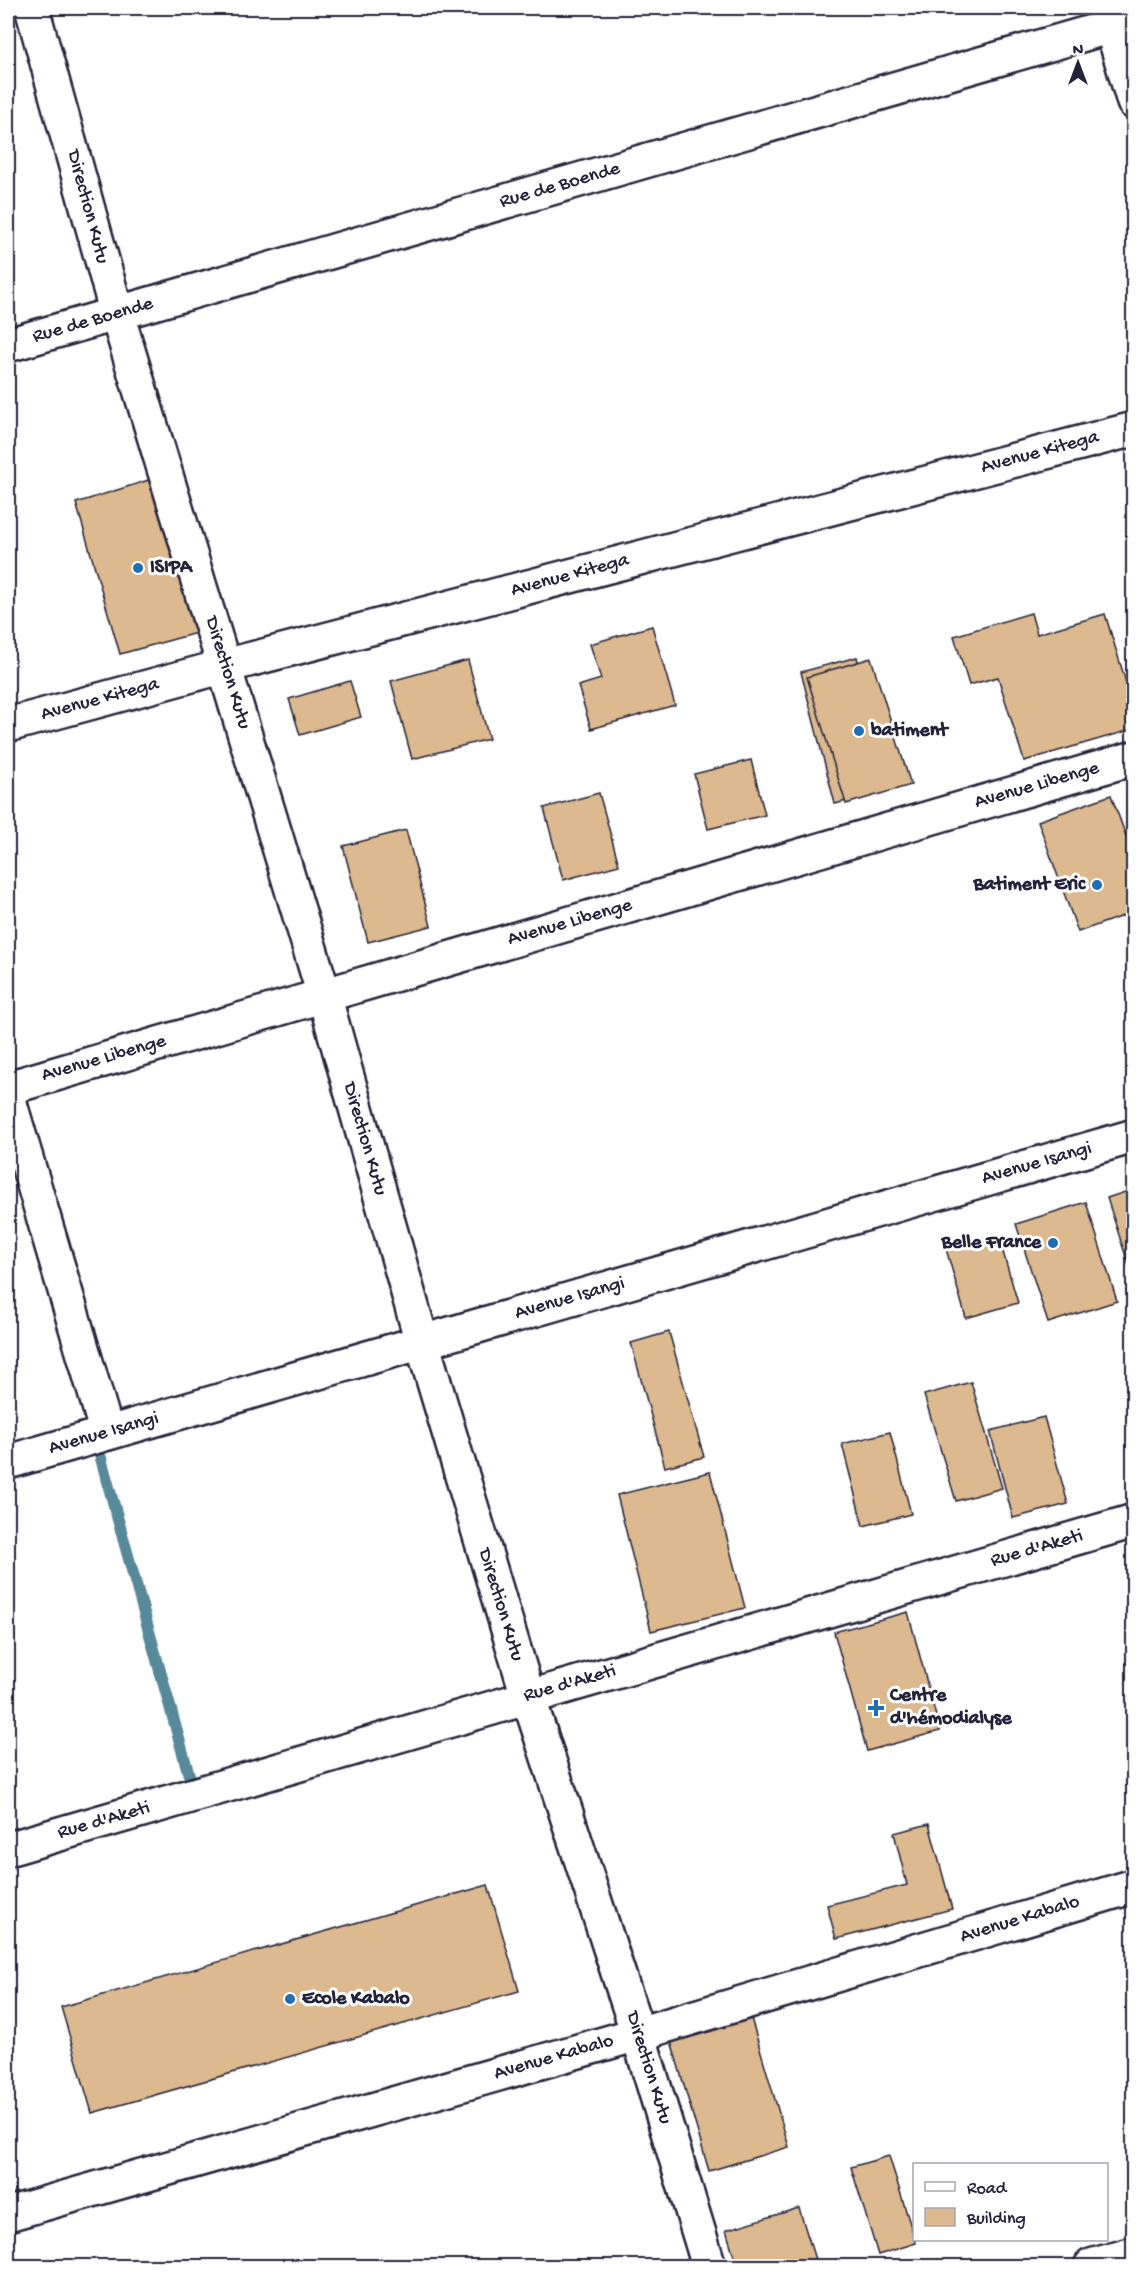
<svg xmlns="http://www.w3.org/2000/svg" width="1141" height="2274" font-family="'Gochi Hand',sans-serif">
	<style>
		.lines { fill: none; stroke-linecap: round; stroke-linejoin: round }
		.stream { stroke: #59899a; stroke-width: 12 }
		.building { fill: #dcb98e; stroke: #22223b; stroke-width: 1.5 }
		.minor-casing { stroke: #22223b; stroke-width: 38 }
		.minor { stroke: #fff; stroke-width: 33 }
		.poi-dot { fill: #1f6fb2; stroke: #fff; stroke-width: 2 }
		.labels { text-anchor: middle; dominant-baseline: central; stroke-width: 6; stroke-linejoin: round; paint-order: stroke }
		.street-label { font-size: 20px; fill: #22223b; stroke: #fff }
		.poi-label { font-size: 20px; font-weight: bold; fill: #22223b; stroke: #fff; text-anchor: start }
	</style>
	<rect width="100%" height="100%" fill="#fff"/>
	<filter id="ink" filterUnits="userSpaceOnUse"><feTurbulence type="fractalNoise" baseFrequency=".0167" numOctaves="2"/><feDisplacementMap in="SourceGraphic" scale="12" xChannelSelector="R" yChannelSelector="G"/><feConvolveMatrix kernelMatrix="1 2 1 2 8 2 1 2 1" color-interpolation-filters="sRGB"/></filter>
	<g filter="url(#ink)">
		<g class="lines">
			<path class="stream" d="M95 1437 194 1793"/>
		</g>
		<g class="building">
			<path d="M155 478 200 632 120 654 76 503Z"/>
			<path d="M1031 613 1037 634 1105 614 1134 708V729L1024 761 998 677 969 685 954 636Z"/>
			<path d="M652 626 675 705 591 729 578 686 601 679 590 644Z"/>
			<path d="M857 657 892 789 835 804 801 672Z"/>
			<path d="M871 658 911 785 846 804 807 677Z"/>
			<path d="M468 660 489 739 412 759 391 681Z"/>
			<path d="M350 681 361 717 300 735 289 699Z"/>
			<path d="M751 760 765 815 708 829 694 774Z"/>
			<path d="M599 793 619 865 563 880 544 808Z"/>
			<path d="M1111 795 1134 858V912L1078 932 1038 821Z"/>
			<path d="M406 830 431 926 368 942 343 846Z"/>
			<path d="M1134 1189V1265L1129 1266 1107 1198Z"/>
			<path d="M1086 1202 1117 1301 1048 1323 1016 1224Z"/>
			<path d="M998 1235 1018 1303 966 1318 946 1249Z"/>
			<path d="M669 1332 704 1457 665 1467 631 1343Z"/>
			<path d="M971 1382 1002 1488 956 1501 924 1395Z"/>
			<path d="M1044 1417 1068 1504 1013 1518 990 1431Z"/>
			<path d="M890 1432 911 1514 863 1526 842 1444Z"/>
			<path d="M710 1472 745 1608 651 1631 617 1495Z"/>
			<path d="M908 1612 940 1731 867 1751 834 1632Z"/>
			<path d="M929 1824 952 1909 836 1939 827 1905 907 1885 894 1833Z"/>
			<path d="M488 1885 519 1991 92 2113 61 2007Z"/>
			<path d="M751 2018 789 2147 709 2171 671 2041Z"/>
			<path d="M889 2156 916 2243 878 2255 851 2167Z"/>
			<path d="M799 2208 817 2266H737L726 2230Z"/>
		</g>
		<g class="lines">
			<g class="minor-casing">
				<g id="minor">
					<path d="M32 8 117 314 324 995 422 1342 528 1696 638 2034 709 2266"/>
					<path d="M1106 8 1134 102"/>
					<path d="M8 345 1112 26"/>
					<path d="M8 725 225 666 1134 429"/>
					<path d="M8 1088 1134 758"/>
					<path d="M8 1097 107 1433"/>
					<path d="M8 1462 1134 1136"/>
					<path d="M8 1849 1134 1521"/>
					<path d="M8 2214 638 2034 1134 1886"/>
					<path d="M1091 2266 1134 2254"/>
				</g>
			</g>
			<use href="#minor" class="minor"/>
		</g>
	</g>
	<g class="poi-dot">
		<circle cx="138" cy="568" r="6"/>
		<circle cx="859" cy="731" r="6"/>
		<circle cx="1097" cy="885" r="6"/>
		<circle cx="1053" cy="1243" r="6"/>
		<path d="M873 1699h6v6h6v6h-6v6h-6v-6h-6v-6h6z"/>
		<circle cx="290" cy="1999" r="6"/>
	</g>
	<g class="labels">
		<g class="street-label">
			<text transform="translate(560 186) rotate(-16)">Rue de Boende</text>
			<text transform="translate(87 207) rotate(75)">Direction Kutu</text>
			<text transform="translate(93 321) rotate(-16)">Rue de Boende</text>
			<text transform="translate(1040 453) rotate(-15)">Avenue Kitega</text>
			<text transform="translate(570 576) rotate(-15)">Avenue Kitega</text>
			<text transform="translate(227 673) rotate(73)">Direction Kutu</text>
			<text transform="translate(100 700) rotate(-15)">Avenue Kitega</text>
			<text transform="translate(1037 786) rotate(-16)">Avenue Libenge</text>
			<text transform="translate(570 923) rotate(-16)">Avenue Libenge</text>
			<text transform="translate(104 1059) rotate(-16)">Avenue Libenge</text>
			<text transform="translate(364 1139) rotate(74)">Direction Kutu</text>
			<text transform="translate(1037 1164) rotate(-16)">Avenue Isangi</text>
			<text transform="translate(570 1299) rotate(-16)">Avenue Isangi</text>
			<text transform="translate(104 1434) rotate(-16)">Avenue Isangi</text>
			<text transform="translate(1037 1549) rotate(-16)">Rue d'Aketi</text>
			<text transform="translate(500 1605) rotate(73)">Direction Kutu</text>
			<text transform="translate(570 1684) rotate(-16)">Rue d'Aketi</text>
			<text transform="translate(104 1821) rotate(-16)">Rue d'Aketi</text>
			<text transform="translate(1020 1920) rotate(-17)">Avenue Kabalo</text>
			<text transform="translate(554 2058) rotate(-16)">Avenue Kabalo</text>
			<text transform="translate(648 2068) rotate(73)">Direction Kutu</text>
		</g>
		<g class="poi-label">
			<text x="150" y="568">ISIPA</text>
			<text x="871" y="731">batiment</text>
			<text x="1085" y="885" text-anchor="end">Batiment Eric</text>
			<text x="1041" y="1243" text-anchor="end">Belle France</text>
			<text x="890" y="1696">Centre<tspan x="890" dy="23">d'hémodialyse</tspan></text>
			<text x="302" y="1999">Ecole Kabalo</text>
		</g>
	</g>
	<rect width="1141" height="2274" fill="none" stroke="#fff" stroke-width="30"/>
	<rect x="15" y="15" width="1111" height="2244" fill="none" stroke="#22223b" stroke-width="2" filter="url(#ink)"/>
	<rect x="913" y="2163" width="195" height="78" fill="#ffffff" stroke="#a7a7b1" stroke-width="1.5"/>
	<rect x="925" y="2182" width="30" height="9" fill="#ffffff" stroke="#a7a7b1" stroke-width="1.5"/>
	<text x="967" y="2193" font-size="18" fill="#22223b">Road</text>
	<rect x="925" y="2208" width="30" height="18" fill="#dcb98e" stroke="#a7a7b1" stroke-width="1.5"/>
	<text x="967" y="2223" font-size="18" fill="#22223b">Building</text>
	<g transform="translate(1078 63)" stroke="#ffffff" stroke-width="4.5" paint-order="stroke">
	<path d="M0-4.5L10 22L0 15L-10 22Z" fill="#22223b"/>
	<text y="-9" font-size="16" font-weight="bold" text-anchor="middle" fill="#22223b">N</text>
	</g>
</svg>
